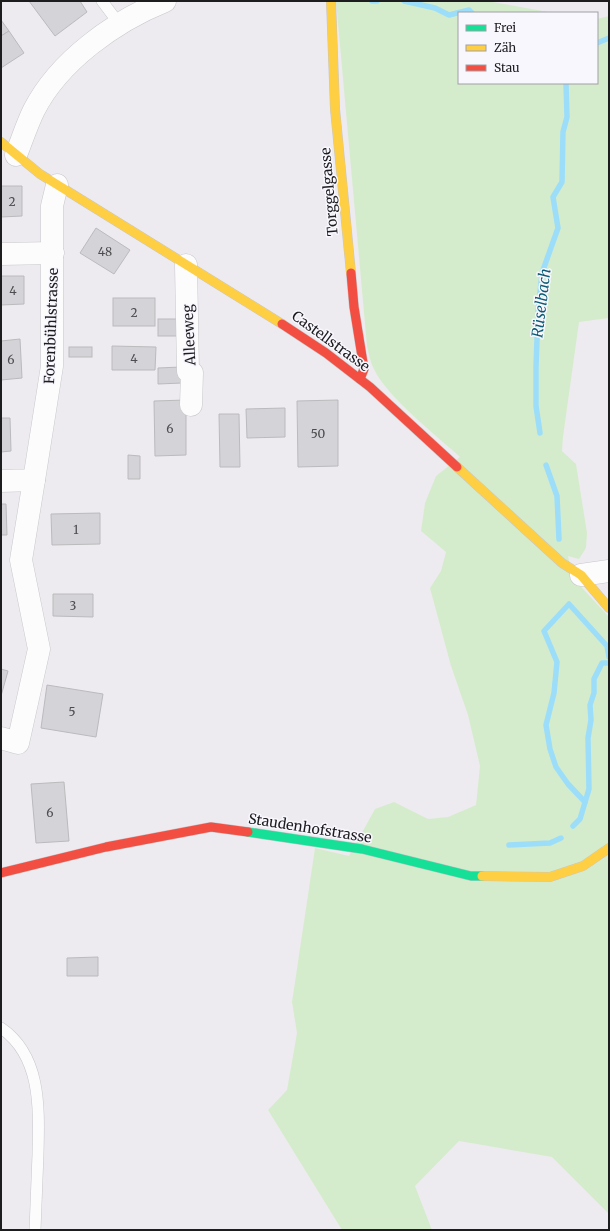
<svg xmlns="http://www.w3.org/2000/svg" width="610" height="1231" font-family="Merriweather,serif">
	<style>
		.green { fill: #d5eccc }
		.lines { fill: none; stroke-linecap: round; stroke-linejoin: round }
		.stream { stroke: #9cdefa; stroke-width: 5.5 }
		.building { fill: #d4d3d7; stroke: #bbbabd }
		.lane-casing { stroke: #c8c7ca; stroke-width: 12 }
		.street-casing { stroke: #c8c7ca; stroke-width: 23 }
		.fast-casing { stroke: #c8c7ca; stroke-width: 10 }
		.slow-casing { stroke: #c8c7ca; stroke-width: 10 }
		.jam-casing { stroke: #c8c7ca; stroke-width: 10 }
		.lane { stroke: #fcfcfd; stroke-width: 11 }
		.street { stroke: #fcfcfd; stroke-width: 22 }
		.fast { stroke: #16e098; stroke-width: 9 }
		.slow { stroke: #ffcf43; stroke-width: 9 }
		.jam { stroke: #f24e42; stroke-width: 9 }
		.labels { text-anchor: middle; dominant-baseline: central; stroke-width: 3; stroke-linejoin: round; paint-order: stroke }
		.number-label { font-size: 12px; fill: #4d4c4f }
		.street-label { font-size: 14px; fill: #1d1c1f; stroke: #f9f7fe }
		.water-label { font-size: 15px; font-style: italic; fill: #0b5b74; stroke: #f9f7fe }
	</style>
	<rect width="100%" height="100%" fill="#edebf0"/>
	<path class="green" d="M336 1H487L554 13H459V83H597V19L609 16V318L579 322 563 437 562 451 576 464 587 533 586 548 579 559 568 556 573 578 609 617V1214L552 1157 459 1141 415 1186 432 1230H342L268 1110 287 1090 297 1033 292 1002 315 848 349 856 375 809 394 802 428 819 448 817 476 805 480 766 468 715 451 666 430 588 441 571 446 552 421 531 425 503 436 476 460 457C437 436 386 396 374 369 370 362 369 353 367 346Z"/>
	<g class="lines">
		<g class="stream">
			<path d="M372 1H377"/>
			<path d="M404 1 435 8 449 15 469 10 472 13"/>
			<path d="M597 43 609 38"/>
			<path d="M540 433 536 406V367L538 312 542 273 558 228 553 197 562 182 563 132 567 117 566 83"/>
			<path d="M546 465 557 496 559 539"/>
			<path d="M585 802 568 784 556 767 550 749 546 725 554 693 557 662 544 631 569 604 607 646 609 657"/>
			<path d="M573 826 580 819 589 789 588 738 591 720 590 705 594 693V679L602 663H609"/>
			<path d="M509 845 550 843 561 838"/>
		</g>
	</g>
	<g class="building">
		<path d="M29 1H80L87 12 55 36Z"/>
		<path d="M1 20 9 31 1 36Z"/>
		<path d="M9 31 24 53 1 68V36Z"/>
		<path d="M1 186H22V216L1 217Z"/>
		<path d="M96 228 130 250 114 274 80 253Z"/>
		<path d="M1 276H24V304L1 305Z"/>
		<rect x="113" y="298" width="42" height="28"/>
		<rect x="158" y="319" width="22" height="17"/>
		<path d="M20 339 22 378 1 380V341Z"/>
		<path d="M112 346 156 347 155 370H112Z"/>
		<rect x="69" y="347" width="23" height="10"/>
		<path d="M181 367 182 383 158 384V368Z"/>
		<path d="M186 400V455L155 456 154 401Z"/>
		<path d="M338 400V466L298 467 297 401Z"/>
		<path d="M285 408V437L247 438 246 409Z"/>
		<path d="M219 414H239L240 467H220Z"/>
		<path d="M1 418H10L11 451 1 452Z"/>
		<path d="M128 455 140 456V479H128Z"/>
		<path d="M1 504H6L7 535H1Z"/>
		<path d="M100 513V544L52 545 51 514Z"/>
		<path d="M53 594H93V617L53 616Z"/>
		<path d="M1 669 8 671 1 696Z"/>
		<path d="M47 685 103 694 96 737 41 728Z"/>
		<path d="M64 782 69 841 36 843 31 784Z"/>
		<path d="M98 957V976H67V958Z"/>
	</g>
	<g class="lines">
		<g class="lane-casing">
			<g id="lane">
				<path d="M102 1 120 25"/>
				<path d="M1 1028C42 1056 39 1110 38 1154 37 1179 36 1205 35 1230"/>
			</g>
		</g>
		<g class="street-casing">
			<g id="street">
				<path d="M16 155C22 140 27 124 34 110 59 61 115 21 165 1"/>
				<path d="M1 254 53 253"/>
				<path d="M186 265 188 371 192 373 191 405"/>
				<path d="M1 481 34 480 52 366V206L57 185"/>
				<path d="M581 575 609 571"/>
				<path d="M1 738 18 743 39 649 21 560 34 480"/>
			</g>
		</g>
		<g class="fast-casing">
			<path id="fast" d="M248 832 362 849 471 876H482"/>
		</g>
		<g class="slow-casing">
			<g id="slow">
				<path d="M331 1 335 109 351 273"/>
				<path d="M1 142 40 174 282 324"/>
				<path d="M457 467 562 563 581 575 609 608"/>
				<path d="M482 876 550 877 583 866 609 848"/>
			</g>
		</g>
		<g class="jam-casing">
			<g id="jam">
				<path d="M351 273 354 307 364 369 360 379"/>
				<path d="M282 324 326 353 370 387 457 467"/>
				<path d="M1 873 106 847 211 827 248 832"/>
			</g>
		</g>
		<use href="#lane" class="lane"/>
		<use href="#street" class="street"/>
		<use href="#fast" class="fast"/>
		<use href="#slow" class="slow"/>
		<use href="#jam" class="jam"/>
	</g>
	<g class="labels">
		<g class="number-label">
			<text x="12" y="201">2</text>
			<text x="105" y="251">48</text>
			<text x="13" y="290">4</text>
			<text x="134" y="312">2</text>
			<text x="134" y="358">4</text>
			<text x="11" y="359">6</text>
			<text x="170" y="428">6</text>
			<text x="318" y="433">50</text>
			<text x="76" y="529">1</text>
			<text x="73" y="605">3</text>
			<text x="72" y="711">5</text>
			<text x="50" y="812">6</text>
		</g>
		<g class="street-label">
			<text transform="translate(329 192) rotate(-95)">Torggelgasse</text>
			<text transform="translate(51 326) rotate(-88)">Forenbühlstrasse</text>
			<text transform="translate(189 335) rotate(-93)">Alleeweg</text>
			<text transform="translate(331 341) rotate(36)">Castellstrasse</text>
			<text transform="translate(310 828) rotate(9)">Staudenhofstrasse</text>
		</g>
		<g class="water-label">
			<text transform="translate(541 303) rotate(-83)">Rüselbach</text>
		</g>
	</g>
	<rect width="610" height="1231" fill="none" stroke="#1d1c1f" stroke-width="4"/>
	<rect x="458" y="12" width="140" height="72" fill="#f9f7fe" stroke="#a19fa5"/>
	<rect x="466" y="25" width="20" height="6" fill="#16e098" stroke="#a19fa5"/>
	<text x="494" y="32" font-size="12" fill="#1d1c1f">Frei</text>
	<rect x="466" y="45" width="20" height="6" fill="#ffcf43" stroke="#a19fa5"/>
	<text x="494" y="52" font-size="12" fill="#1d1c1f">Zäh</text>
	<rect x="466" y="65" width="20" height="6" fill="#f24e42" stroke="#a19fa5"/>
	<text x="494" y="72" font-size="12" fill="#1d1c1f">Stau</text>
</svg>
